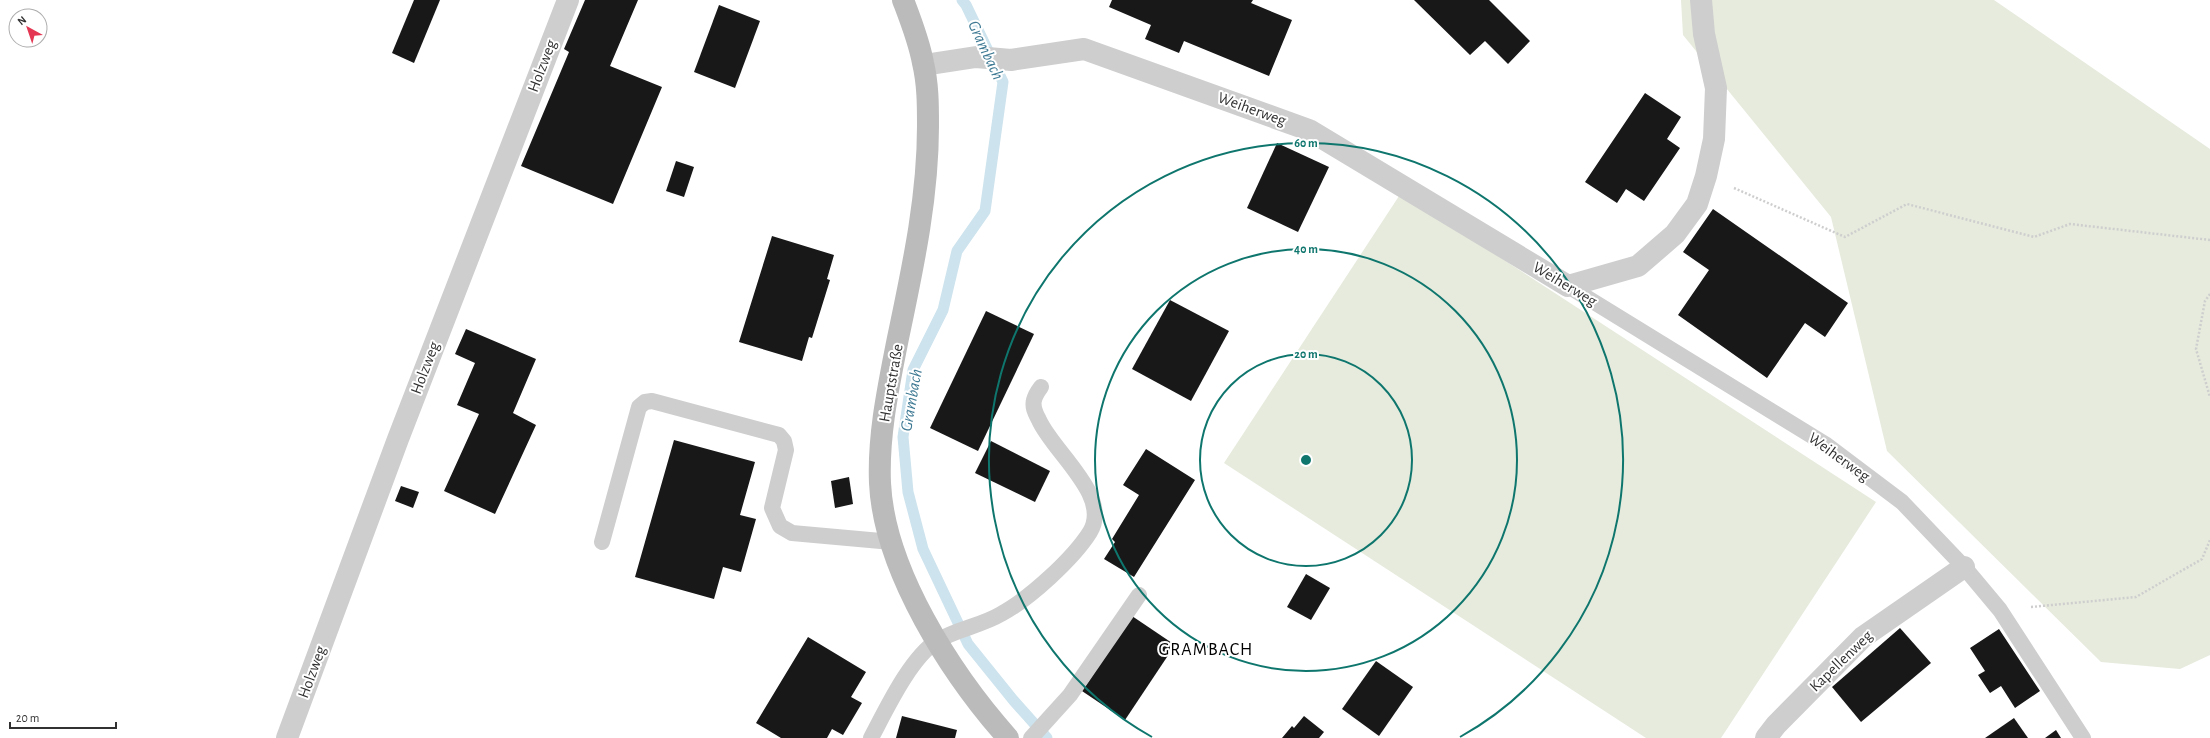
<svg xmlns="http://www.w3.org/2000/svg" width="2210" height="738" font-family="'Alegreya Sans',sans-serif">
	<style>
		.green { fill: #e6ebdd }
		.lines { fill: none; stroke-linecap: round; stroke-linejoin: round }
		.stream { stroke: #cde3ed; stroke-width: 11 }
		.building { fill: #181818 }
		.path { stroke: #cecece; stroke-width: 2.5; stroke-dasharray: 2 2; stroke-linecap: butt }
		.lane { stroke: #cecece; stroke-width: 16 }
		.street { stroke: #cecece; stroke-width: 22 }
		.secondary { stroke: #bbb; stroke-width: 22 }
		.ring { fill: none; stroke: #0f766e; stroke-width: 2 }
		.labels { text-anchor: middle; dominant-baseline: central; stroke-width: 4; stroke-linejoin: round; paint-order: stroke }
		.street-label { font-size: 16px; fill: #313131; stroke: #fff }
		.water-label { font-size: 17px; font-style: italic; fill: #3f7a94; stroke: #fff }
		.quarter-label { font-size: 18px; letter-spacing: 1px; fill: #000; stroke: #fff }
		.centre { fill: #0f766e; stroke: #fff; stroke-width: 2 }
		.ring-label { font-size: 12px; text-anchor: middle; font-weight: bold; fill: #0f766e; stroke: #fff; stroke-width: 4; stroke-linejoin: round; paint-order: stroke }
	</style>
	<rect width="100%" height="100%" fill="#fff"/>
	<g class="green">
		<path d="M1681 0H1994L2210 149V655L2180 669 2101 662 1887 451 1831 217 1683 35Z"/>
		<path d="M1401 193 1876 502 1721 738H1646L1224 463Z"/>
	</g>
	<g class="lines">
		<path class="stream" d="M962 0 966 5 1003 82 985 211 957 251 943 310 913 370 903 437 908 492 923 549 968 644 1014 701 1047 738"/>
	</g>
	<g class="building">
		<path d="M414 0H440L414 63 392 53Z"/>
		<path d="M585 0H638L610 66 662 87 613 204 521 166 569 52 564 49Z"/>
		<path d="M1112 0H1253L1251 3 1292 20 1269 76 1184 41 1179 53 1145 39 1151 25 1109 7Z"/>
		<path d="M1414 0H1489L1530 41 1508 64 1485 41 1470 55Z"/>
		<path d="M719 5 760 21 735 88 694 72Z"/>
		<path d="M1645 93 1681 117 1667 139 1680 148 1644 201 1626 189 1617 203 1585 182Z"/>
		<path d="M1277 143 1329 167 1298 232 1247 208Z"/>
		<path d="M676 161 694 167 684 197 666 191Z"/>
		<path d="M1713 209 1848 303 1825 337 1805 323 1767 378 1678 315 1709 270 1683 252Z"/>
		<path d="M772 236 834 255 827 279 830 280 812 338 809 337 802 361 739 342Z"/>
		<path d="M1170 300 1229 331 1191 401 1132 369Z"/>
		<path d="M986 311 1034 334 978 451 930 428Z"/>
		<path d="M466 329 536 359 513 413 536 425 495 514 444 491 479 414 457 405 475 363 455 354Z"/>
		<path d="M674 440 755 462 740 515 756 519 741 572 723 567 714 599 635 577Z"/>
		<path d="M991 441 1050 471 1035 502 975 473Z"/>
		<path d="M1146 449 1195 480 1134 577 1104 559 1115 542 1112 539 1139 495 1123 485Z"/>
		<path d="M849 477 853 504 835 508 831 481Z"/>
		<path d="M401 486 419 492 413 508 395 501Z"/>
		<path d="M1306 574 1330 588 1311 620 1287 607Z"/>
		<path d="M1132 616 1175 645 1125 720 1082 691Z"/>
		<path d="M1900 628 1931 663 1861 722 1832 687Z"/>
		<path d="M1999 629 2040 691 2015 708 2001 686 1990 693 1978 675 1985 671 1970 648Z"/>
		<path d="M808 637 866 672 851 697 862 703 843 735 832 729 827 738H781L756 723Z"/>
		<path d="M1376 661 1413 687 1379 736 1342 709Z"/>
		<path d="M902 716 957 730 955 738H896Z"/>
		<path d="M1304 716 1324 732 1319 738H1282L1292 726 1294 728Z"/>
		<path d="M2014 718 2028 738H1985Z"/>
		<path d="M2056 730 2061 738H2045Z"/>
	</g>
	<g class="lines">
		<g class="path">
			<path d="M1734 188 1845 237 1907 204 2034 237 2070 224 2210 240"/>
			<path d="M2210 294 2205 301 2196 349 2210 397"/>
			<path d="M2031 607 2136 597 2202 559 2210 540"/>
		</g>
		<g class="lane">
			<path d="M1568 286 1825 444 1902 502 1964 567 2000 610 2083 738"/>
			<path d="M602 542 639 407 645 402 652 401 779 435 784 441 786 450 772 508 780 526 792 533 892 542"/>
			<path d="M871 738C886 710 910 658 937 641 956 629 981 626 1001 614 1029 599 1073 559 1090 532 1112 496 1053 452 1039 420 1036 414 1032 408 1034 400 1035 396 1038 391 1041 387"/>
			<path d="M1031 738 1070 695 1139 595"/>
		</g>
		<g class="street">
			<path d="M924 65 976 57 1011 60 1084 49 1309 130 1568 286 1638 266 1675 234 1697 204 1706 176 1714 139 1716 88 1704 34 1701 0"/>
			<path d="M287 738 398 439 568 0"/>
			<path d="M1766 738 1776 725 1863 637 1964 567"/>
		</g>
		<path class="secondary" d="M903 0C911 21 919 41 923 63 928 84 928 105 928 126 928 200 912 271 897 343 888 389 878 436 880 483 884 570 951 674 1008 738"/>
	</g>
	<g class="ring">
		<circle cx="1306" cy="460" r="106"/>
		<circle cx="1306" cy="460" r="211"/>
		<path d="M1152 737A317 317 0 1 1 1460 737"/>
	</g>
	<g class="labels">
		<g class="street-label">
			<text transform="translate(542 66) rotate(-69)">Holzweg</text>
			<text transform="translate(1252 109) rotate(20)">Weiherweg</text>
			<text transform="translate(1565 284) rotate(31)">Weiherweg</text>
			<text transform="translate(425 368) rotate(-69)">Holzweg</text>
			<text transform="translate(891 383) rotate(-80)">Hauptstraße</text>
			<text transform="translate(1839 457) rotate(36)">Weiherweg</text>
			<text transform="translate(1841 661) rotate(-44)">Kapellenweg</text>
			<text transform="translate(312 672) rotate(-70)">Holzweg</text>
		</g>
		<g class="water-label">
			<text transform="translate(986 50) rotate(65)">Grambach</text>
			<text transform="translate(911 400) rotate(-80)">Grambach</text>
		</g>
		<g class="quarter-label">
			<text x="1206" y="650">GRAMBACH</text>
		</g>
	</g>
	<circle cx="1306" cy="460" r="6" class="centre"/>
	<g class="ring-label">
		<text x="1306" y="147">60 m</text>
		<text x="1306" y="253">40 m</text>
		<text x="1306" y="358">20 m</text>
	</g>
	<g transform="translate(28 28) rotate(320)"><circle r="19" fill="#ffffff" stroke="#adadad"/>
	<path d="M0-3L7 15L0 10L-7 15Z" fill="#e43753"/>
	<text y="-6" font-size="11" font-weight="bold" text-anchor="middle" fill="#313131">N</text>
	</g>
	<path d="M10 722v6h106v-6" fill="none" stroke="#313131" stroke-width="2"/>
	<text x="16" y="722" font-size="12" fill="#313131" stroke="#ffffff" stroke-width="3" paint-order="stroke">20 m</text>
</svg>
